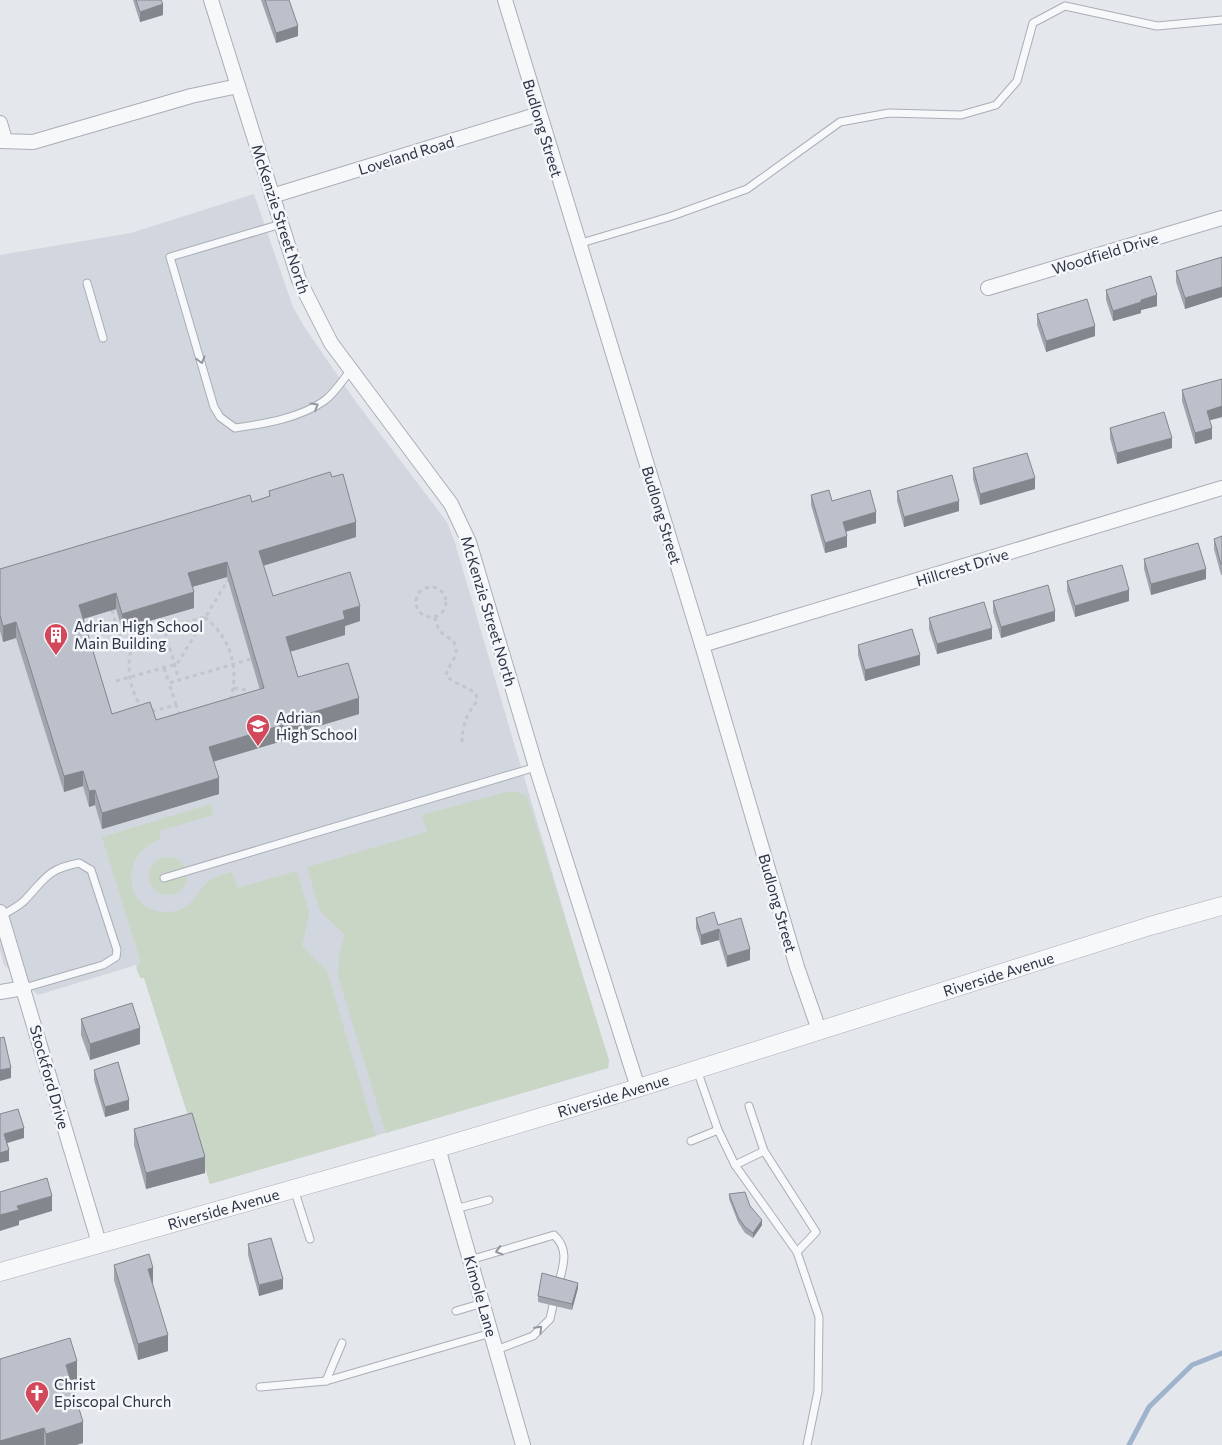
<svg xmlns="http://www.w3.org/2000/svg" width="1222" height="1445" font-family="Commissioner,sans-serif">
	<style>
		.built { fill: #d2d6de }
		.green { fill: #c9d6c5 }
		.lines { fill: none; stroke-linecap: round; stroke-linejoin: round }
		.stream { stroke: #9fb4cc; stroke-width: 5 }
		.service-casing { stroke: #a9aeb7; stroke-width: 9 }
		.minor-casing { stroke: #a9aeb7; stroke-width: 16 }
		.tertiary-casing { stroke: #a9aeb7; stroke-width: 19 }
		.path { stroke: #c2c5cb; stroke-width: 3; stroke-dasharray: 4 4; stroke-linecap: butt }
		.service { stroke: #f7f8fa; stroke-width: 7 }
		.minor { stroke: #f7f8fa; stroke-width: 14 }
		.tertiary { stroke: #f7f8fa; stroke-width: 18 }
		.wall { fill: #a1a5ae; fill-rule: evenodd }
		.shaded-wall { fill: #83868d }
		.building { fill: #bbc0ca; stroke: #83868d; fill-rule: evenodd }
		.oneway { stroke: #9196a0 }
		.labels { text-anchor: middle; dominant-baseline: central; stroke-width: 5; stroke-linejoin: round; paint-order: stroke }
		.street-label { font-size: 15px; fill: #2b3445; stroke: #f4f6f9 }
		.poi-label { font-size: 15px; fill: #2b3445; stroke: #f4f6f9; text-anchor: start }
	</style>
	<rect width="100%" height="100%" fill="#e4e7ec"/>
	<path class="built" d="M254 194 293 307 305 328 356 402 447 522 455 543 609 1065 608 1068 210 1184 144 978 136 965 38 995 4 965 0 950V255L131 233Z"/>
	<g class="green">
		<path d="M506 792H518L527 796 609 1060 608 1068 386 1133 338 976 339 955 345 935 320 911 307 867 427 832 422 815Z"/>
		<path d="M211 804 213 815 159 831 161 839C119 852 122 911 166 912 193 912 194 893 210 880 216 876 225 874 232 872L237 888 297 871 309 913 302 946 327 971 376 1136 210 1184 144 978H140L136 967 141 963 102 837Z"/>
		<circle cx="168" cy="876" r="19"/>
	</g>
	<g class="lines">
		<path class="stream" d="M1129 1445 1149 1407 1192 1365 1222 1353"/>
		<g class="service-casing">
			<g id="service">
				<path d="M281 224 170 257 214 407 220 417 235 428C264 424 300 418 324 401 335 393 342 381 350 371"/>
				<path d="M578 244 672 216 747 189 840 122 889 113 961 115 996 105 1017 81 1033 23 1065 6 1157 26 1222 20"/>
				<path d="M87 283 103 338"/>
				<path d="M164 878 536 767"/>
				<path d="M1 916C9 911 18 907 25 900 45 879 47 869 79 863L91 870 117 950 116 957 103 965 24 988"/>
				<path d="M697 1070 718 1130 735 1165 797 1252 819 1317 818 1391 807 1445"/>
				<path d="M749 1106 764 1151"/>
				<path d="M691 1141 718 1130"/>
				<path d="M735 1165 764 1151 816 1232 797 1252"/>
				<path d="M294 1189 310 1239"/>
				<path d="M455 1209 489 1200"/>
				<path d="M470 1260 554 1235C570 1250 563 1266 558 1286"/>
				<path d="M456 1311 483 1303"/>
				<path d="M496 1350 533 1336 550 1319 555 1296"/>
				<path d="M326 1381 342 1343"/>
				<path d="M260 1387 326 1381 491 1333"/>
			</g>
		</g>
		<g class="minor-casing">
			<g id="minor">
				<path d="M211 0 299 280 331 343 451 504 469 542 536 767 638 1088"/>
				<path d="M505 0 702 645 797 967 819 1030"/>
				<path d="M0 123 5 140"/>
				<path d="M0 141 33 142 191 96 238 86"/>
				<path d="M272 196 539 114"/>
				<path d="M988 288 1222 218"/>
				<path d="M702 645 1222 488"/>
				<path d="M0 912 99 1243"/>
				<path d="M0 992 24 988"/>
				<path d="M438 1148 523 1445"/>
			</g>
		</g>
		<g class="tertiary-casing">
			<g id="tertiary">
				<path id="s1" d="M0 1272 438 1148 638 1088 1150 926 1222 906"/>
			</g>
		</g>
		<g class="path">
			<circle cx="431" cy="602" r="15"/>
			<path d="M112 610 121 641 133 637"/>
			<path d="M161 617 179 680"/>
			<path d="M205 617C233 641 240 670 229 706L181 719 176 705 145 713C128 689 125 665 134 637Z"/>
			<path d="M435 617C438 641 456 635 456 649 457 658 448 666 446 675 454 685 467 685 476 694L477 701C466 715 462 726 462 744"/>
			<path d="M164 668 169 683"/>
			<path d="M116 681 177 664 228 580"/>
			<path d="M234 688 246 690 251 695"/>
			<path d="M176 705 169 683 251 659"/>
		</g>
		<use href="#service" class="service"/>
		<use href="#minor" class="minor"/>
		<use href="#tertiary" class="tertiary"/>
	</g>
	<g class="wall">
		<path d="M133 0H161L163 15 140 22Z"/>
		<path d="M261 0H289L298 36 276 43Z"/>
		<path d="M1222 257V297L1185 309 1176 282V271Z"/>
		<path d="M1106 290 1157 306 1141 310V313L1113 321 1106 300Z"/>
		<path d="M1037 314 1095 336 1046 352 1037 325Z"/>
		<path d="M1222 379V417L1210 420 1212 439 1195 444 1182 401V390Z"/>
		<path d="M1110 428 1172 448 1117 464 1110 438Z"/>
		<path d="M973 468 1035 489 980 505 973 479Z"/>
		<path d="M332 477 356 537 263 566 273 596 360 621 345 626V635L290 652 298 677 359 714 289 735V739L213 761 219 794 102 829 95 805 89 807 83 786 64 792 16 638 3 642 0 631V569L269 497V491ZM227 577 260 690 156 720 112 714 83 619 116 609 122 629 194 608 192 587Z"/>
		<path d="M897 491 959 511 904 527 897 501Z"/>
		<path d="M811 495 832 501 876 523 846 532 847 547 825 553 811 505Z"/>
		<path d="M1222 536V575H1221L1214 549V539Z"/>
		<path d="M1144 559 1206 579 1151 595 1144 569Z"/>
		<path d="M1067 581 1129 601 1075 617 1067 591Z"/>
		<path d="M993 601 1055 621 1001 638 993 612Z"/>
		<path d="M929 618 992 639 937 654 929 629Z"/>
		<path d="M858 645 920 665 865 681 858 655Z"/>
		<path d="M696 918 718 925 750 960 727 967 719 940 701 945 696 928Z"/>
		<path d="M81 1019 140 1044 90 1060 81 1035Z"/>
		<path d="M94 1070 129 1110 105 1117 94 1080Z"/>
		<path d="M134 1129 205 1173 146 1189 134 1145Z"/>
		<path d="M729 1194 750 1206 762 1225 753 1238 745 1233 738 1222 729 1199Z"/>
		<path d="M248 1244 283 1289 259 1296 248 1255Z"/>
		<path d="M114 1265 153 1283 152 1284 168 1351 138 1360 114 1280Z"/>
		<path d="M578 1288 572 1310 538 1302V1296Z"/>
		<path d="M0 1359 77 1382 72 1384 83 1443 76 1445H0Z"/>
	</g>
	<g class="shaded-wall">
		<path d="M163 4V15L140 22V12Z"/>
		<path d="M298 26V36L276 43V33Z"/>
		<path d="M1222 287V297L1185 309V298Z"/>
		<path d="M1157 295V306L1141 310V313L1113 321V311L1141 300Z"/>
		<path d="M1095 326V336L1046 352V341Z"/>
		<path d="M1222 406V417L1207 421V411Z"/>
		<path d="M1212 428V439L1195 444V433Z"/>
		<path d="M1172 438V448L1117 464V453Z"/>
		<path d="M1035 478V489L980 505V494Z"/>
		<path d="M959 501V511L904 527V517Z"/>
		<path d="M876 512V523L843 532V522Z"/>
		<path d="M356 522V537L259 567V551Z"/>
		<path d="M847 536V547L825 553V543Z"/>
		<path d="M227 562V577L188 588V573Z"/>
		<path d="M1206 569V579L1151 595V584Z"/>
		<path d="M1129 590V601L1075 617V606Z"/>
		<path d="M194 592V608L122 629V614Z"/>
		<path d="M116 593V609L79 620V605Z"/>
		<path d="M360 606V621L345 626V635L286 653V637L343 611Z"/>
		<path d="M1055 611V621L1001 638V627Z"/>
		<path d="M16 622V638L3 642V626Z"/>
		<path d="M992 628V639L937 654V644Z"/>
		<path d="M920 655V665L865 681V670Z"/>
		<path d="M359 698V714L289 735V739L209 763V747L288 720Z"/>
		<path d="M83 771V786L64 792V776Z"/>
		<path d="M219 778V794L102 829V813Z"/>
		<path d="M95 790V805L89 807V791Z"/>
		<path d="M719 929V940L701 945V935Z"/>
		<path d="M750 949V960L727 967V956Z"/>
		<path d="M140 1028V1044L90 1060V1044Z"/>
		<path d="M11 1068V1078L0 1081V1070Z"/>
		<path d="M129 1100V1110L105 1117V1107Z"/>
		<path d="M24 1128V1138L4 1144V1134Z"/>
		<path d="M9 1150V1161L0 1163V1153Z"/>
		<path d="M205 1157V1173L146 1189V1173Z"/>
		<path d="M52 1196V1211L19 1221V1225L0 1231V1215L17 1206Z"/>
		<path d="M762 1220V1225L753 1238V1233Z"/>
		<path d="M153 1268V1283L148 1285V1269Z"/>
		<path d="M283 1279V1289L259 1296V1285Z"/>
		<path d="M578 1283V1288L572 1310V1304Z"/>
		<path d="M168 1335V1351L138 1360V1344Z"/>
		<path d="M77 1361V1382L66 1386V1365Z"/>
		<path d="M83 1422V1443L76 1445H46V1434Z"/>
		<path d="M44 1428V1445H0V1441Z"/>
	</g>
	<g class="building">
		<path d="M136 0H161L163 4 140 12Z"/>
		<path d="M265 0H289L298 26 276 33Z"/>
		<path d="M1222 257V287L1185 298 1176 271Z"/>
		<path d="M1151 276 1157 295 1141 300V302L1113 311 1106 290Z"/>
		<path d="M1087 299 1095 326 1046 341 1037 314Z"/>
		<path d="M1222 379V406L1207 411 1212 428 1195 433 1182 390Z"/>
		<path d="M1164 412 1172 438 1117 453 1110 428Z"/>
		<path d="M1027 453 1035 478 980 494 973 468Z"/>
		<path d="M330 472 332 477 343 474 356 522 259 551 273 596 350 572 360 606 343 611 345 619 286 637 298 677 348 663 359 698 288 720 289 723 209 747 219 778 102 813 95 790 89 791 83 771 64 776 16 622 3 626 0 615V569L250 495 252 502 270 496 269 491ZM227 562 264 688 156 720 150 702 112 714 79 605 116 593 122 614 194 592 188 573Z"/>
		<path d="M952 475 959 501 904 517 897 491Z"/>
		<path d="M829 490 832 501 870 490 876 512 843 522 847 536 825 543 811 495Z"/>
		<path d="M1222 536V564H1221L1214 539Z"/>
		<path d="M1198 543 1206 569 1151 584 1144 559Z"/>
		<path d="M1122 565 1129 590 1075 606 1067 581Z"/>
		<path d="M1048 585 1055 611 1001 627 993 601Z"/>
		<path d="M984 602 992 628 937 644 929 618Z"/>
		<path d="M912 629 920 655 865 670 858 645Z"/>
		<path d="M714 912 718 925 741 918 750 949 727 956 719 929 701 935 696 918Z"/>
		<path d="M132 1003 140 1028 90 1044 81 1019Z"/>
		<path d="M4 1037 11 1068 0 1070V1038Z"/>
		<path d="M118 1062 129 1100 105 1107 94 1070Z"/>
		<path d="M18 1109 24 1128 4 1134 9 1150 0 1153V1114Z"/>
		<path d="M192 1113 205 1157 146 1173 134 1129Z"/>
		<path d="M47 1178 52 1196 17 1206 19 1210 0 1215V1192Z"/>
		<path d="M745 1192 750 1206 762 1220 753 1233 745 1227 738 1217 729 1194Z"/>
		<path d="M271 1238 283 1279 259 1285 248 1244Z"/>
		<path d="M149 1254 153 1268 148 1269 168 1335 138 1344 114 1265Z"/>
		<path d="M542 1273 578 1283 572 1304 538 1296Z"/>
		<path d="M70 1338 77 1361 66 1365 83 1422 46 1434 44 1428 0 1441V1359Z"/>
	</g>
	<defs><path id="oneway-chevron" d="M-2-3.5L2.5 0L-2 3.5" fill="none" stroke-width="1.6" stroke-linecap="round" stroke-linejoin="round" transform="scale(1.25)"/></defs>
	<g class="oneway">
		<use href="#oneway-chevron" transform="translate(201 360) rotate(74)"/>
		<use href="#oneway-chevron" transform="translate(315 406) rotate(-31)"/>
		<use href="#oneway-chevron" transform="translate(499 1251) rotate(164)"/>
		<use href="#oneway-chevron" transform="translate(539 1329) rotate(-46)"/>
	</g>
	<defs>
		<g id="building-pin" transform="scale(1.25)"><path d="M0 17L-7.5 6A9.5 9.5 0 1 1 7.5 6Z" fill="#d1495b" stroke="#f4f6f9"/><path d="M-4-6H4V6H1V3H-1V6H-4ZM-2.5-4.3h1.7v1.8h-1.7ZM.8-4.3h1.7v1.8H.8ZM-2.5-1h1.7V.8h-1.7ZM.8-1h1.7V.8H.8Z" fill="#fff"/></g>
		<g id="school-pin" transform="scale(1.25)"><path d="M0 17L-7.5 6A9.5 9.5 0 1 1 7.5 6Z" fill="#d1495b" stroke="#f4f6f9"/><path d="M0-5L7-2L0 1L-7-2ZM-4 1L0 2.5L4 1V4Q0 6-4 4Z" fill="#fff"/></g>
		<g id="church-pin" transform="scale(1.25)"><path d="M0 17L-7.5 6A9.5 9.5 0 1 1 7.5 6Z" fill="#d1495b" stroke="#f4f6f9"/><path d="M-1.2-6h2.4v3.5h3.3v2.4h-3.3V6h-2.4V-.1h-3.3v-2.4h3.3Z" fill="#fff"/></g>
	</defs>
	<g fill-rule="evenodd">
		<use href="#building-pin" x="56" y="635"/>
		<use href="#school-pin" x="258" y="726"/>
		<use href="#church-pin" x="37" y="1393"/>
	</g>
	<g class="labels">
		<g class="street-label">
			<text transform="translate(543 128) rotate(73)">Budlong Street</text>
			<text transform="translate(406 155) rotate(-17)">Loveland Road</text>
			<text transform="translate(281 219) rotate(72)">McKenzie Street North</text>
			<text transform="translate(1105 253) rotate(-17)">Woodfield Drive</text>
			<text transform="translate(662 515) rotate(73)">Budlong Street</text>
			<text transform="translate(962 567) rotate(-17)">Hillcrest Drive</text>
			<text transform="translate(489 611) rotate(73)">McKenzie Street North</text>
			<text transform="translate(778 903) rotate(74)">Budlong Street</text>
			<text stroke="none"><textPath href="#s1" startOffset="1042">Riverside Avenue</textPath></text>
			<text transform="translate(50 1077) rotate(74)">Stockford Drive</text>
			<text stroke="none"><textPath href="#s1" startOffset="638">Riverside Avenue</textPath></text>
			<text stroke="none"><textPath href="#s1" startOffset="232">Riverside Avenue</textPath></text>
			<text transform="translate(481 1296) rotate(74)">Kimole Lane</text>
		</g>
		<g class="poi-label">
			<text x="74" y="626">Adrian High School<tspan x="74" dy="17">Main Building</tspan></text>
			<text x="276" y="717">Adrian<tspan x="276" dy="17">High School</tspan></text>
			<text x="54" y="1384">Christ<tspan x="54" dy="17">Episcopal Church</tspan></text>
		</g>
	</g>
</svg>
